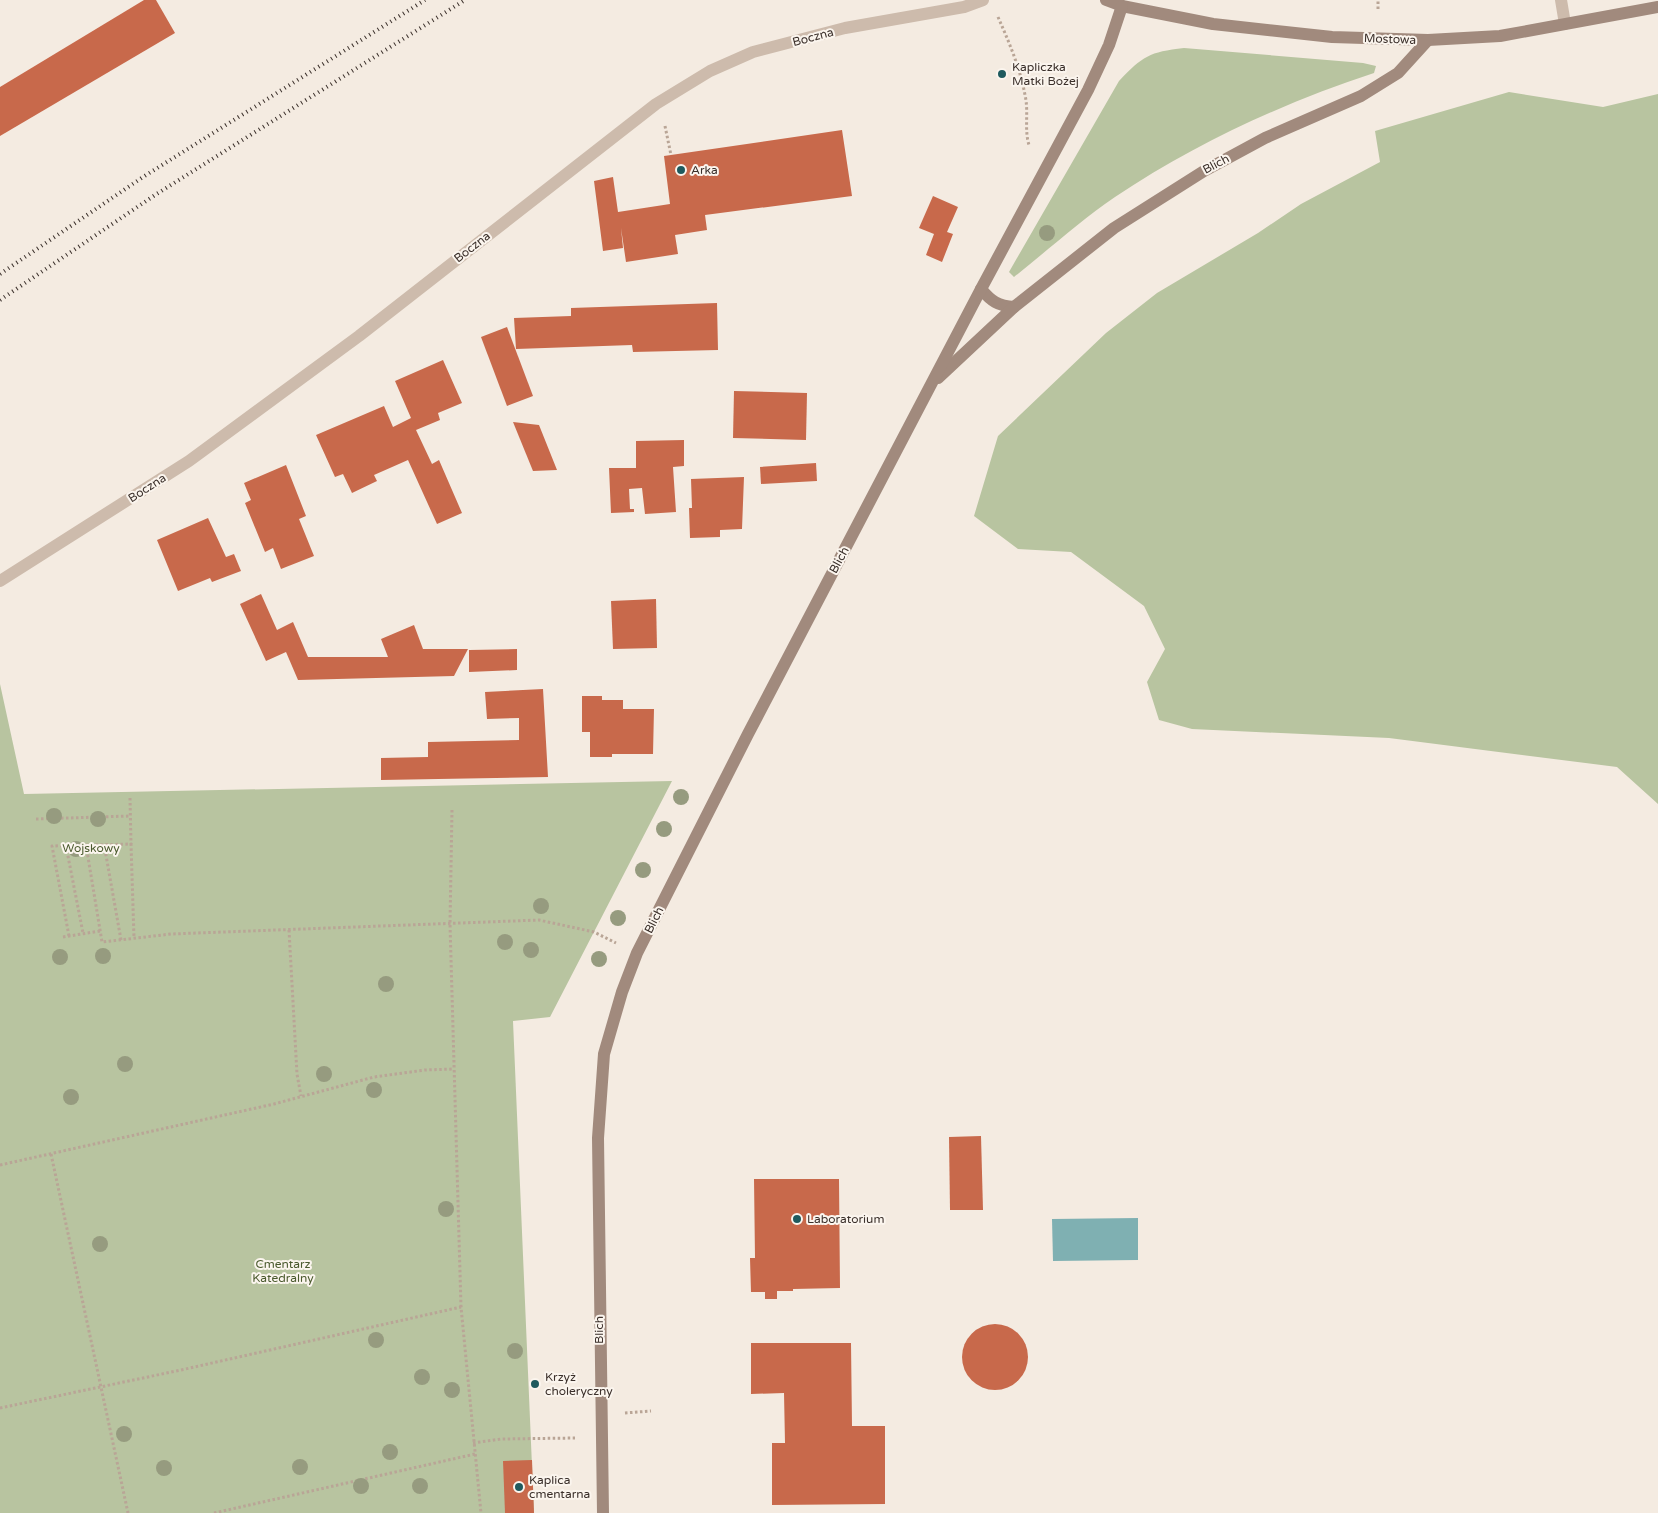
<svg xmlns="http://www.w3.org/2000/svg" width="1658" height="1513" font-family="'Varela Round',sans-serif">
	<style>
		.green { fill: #b8c4a0 }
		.water { fill: #7fb0b2 }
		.building { fill: #c8694b }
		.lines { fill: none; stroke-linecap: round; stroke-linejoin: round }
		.path { stroke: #b9a596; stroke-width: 3; stroke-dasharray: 2.5 2.5; stroke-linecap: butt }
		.lane { stroke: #cdbbac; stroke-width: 12 }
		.street { stroke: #cdbbac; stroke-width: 12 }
		.secondary { stroke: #a18a7d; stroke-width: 12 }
		.rail { stroke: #3b302b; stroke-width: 4; stroke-dasharray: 1 4; stroke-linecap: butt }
		.tree { fill: #969b7f }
		.poi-dot { fill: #1f5a5e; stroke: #fbf5ee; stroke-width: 2 }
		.labels { text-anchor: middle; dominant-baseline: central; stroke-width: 4; stroke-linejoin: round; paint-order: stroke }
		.street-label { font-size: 12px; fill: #3b302b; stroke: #fbf5ee }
		.poi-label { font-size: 12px; fill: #3b302b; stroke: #fbf5ee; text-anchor: start }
		.park-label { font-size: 12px; fill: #4a5a2e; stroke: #fbf5ee }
	</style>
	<rect width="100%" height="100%" fill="#f4ebe1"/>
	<g class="green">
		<path d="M1184 48 1363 63 1376 66 1374 73C1283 103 1196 143 1115 197 1080 221 1048 250 1014 277L1009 272 1119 81C1143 56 1149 52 1184 48Z"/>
		<path d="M1509 92 1603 107 1658 94V804L1617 767 1389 738 1192 729 1159 720 1147 682 1165 649 1144 606 1071 552 1018 549 974 516 998 436 1106 333 1157 293 1258 233 1301 204 1380 162 1375 131Z"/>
		<path d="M0 684 24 794 672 781 550 1017 513 1021 534 1513H0Z"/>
	</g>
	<path class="water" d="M1138 1218V1260L1053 1261 1052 1219Z"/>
	<g class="building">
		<path d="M144 0H156L175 33 0 136V87Z"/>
		<path d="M842 130 852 196 705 215 707 230 675 235 678 254 626 262 621 228 623 248 603 251 594 181 613 177 618 212 670 204 664 156Z"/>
		<path d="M933 196 958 207 947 232 953 234 942 262 926 255 934 234 919 228Z"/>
		<path d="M717 303 718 350 633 352 632 345 516 349 514 318 571 316V308Z"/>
		<path d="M507 327 533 396 507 406 481 337Z"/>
		<path d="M443 360 462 403 438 413 440 420 416 430 432 464 439 460 462 513 437 524 408 460 374 475 377 481 352 493 343 474 335 477 316 435 384 406 393 427 411 418 395 381Z"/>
		<path d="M734 391 807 393 806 440 733 438Z"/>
		<path d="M513 422 539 425 557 470 533 471Z"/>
		<path d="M684 440V466L673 467 676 512 645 514 642 488 629 489 630 509H634V512L611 513 609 468H636V441Z"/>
		<path d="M816 463 817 481 761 484 760 467Z"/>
		<path d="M286 465 306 516 299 519 314 556 281 569 273 548 265 552 245 503 251 500 244 483Z"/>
		<path d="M744 477 742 529 720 530V537L690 538 689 508H692L691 479Z"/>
		<path d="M208 518 226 557 234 554 241 571 212 582 210 578 178 591 157 540Z"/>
		<path d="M261 594 277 630 293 622 308 657H388L381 639 414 625 423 649H468L454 676 298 680 286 652 266 661 240 604Z"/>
		<path d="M656 599 657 648 613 649 611 601Z"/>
		<path d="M517 649V670L469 672V650Z"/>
		<path d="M543 689 548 777 381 780V758L428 757V742L519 740V718L487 719 485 692Z"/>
		<path d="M582 696H602V700H623V709H654L653 754H612V757H590V732H582Z"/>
		<path d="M981 1136 983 1210H950L949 1137Z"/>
		<path d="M754 1179H839L840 1288 793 1289V1291H777V1299H765V1292H751L750 1258H755Z"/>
		<circle cx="995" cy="1357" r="33"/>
		<path d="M751 1343H851L852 1426H885V1504L772 1505V1443H785L784 1393 751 1394Z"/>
		<path d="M532 1460 534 1513H505L503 1461Z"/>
	</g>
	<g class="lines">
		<g class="path">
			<path d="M1378 9V0"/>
			<path d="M998 17C1009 42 1020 68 1025 95 1029 112 1024 129 1029 145"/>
			<path d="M665 126 671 155"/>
			<path d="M130 798 131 844"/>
			<path d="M452 810 450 924 461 1307 481 1513"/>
			<path d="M36 819 130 816"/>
			<path d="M104 844 121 940"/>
			<path d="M86 845 102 942 171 934 539 920 594 932 616 943"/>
			<path d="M66 846 83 933"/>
			<path d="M289 930 297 1074 301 1096"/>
			<path d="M69 936 52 846 131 844 134 938"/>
			<path d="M63 937 100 931"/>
			<path d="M51 1154 128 1513"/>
			<path d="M0 1165 274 1104 374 1077 425 1070 453 1069"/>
			<path d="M0 1408 181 1370 461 1307"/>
			<path d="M625 1413 651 1411"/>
			<path d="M473 1443 501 1439 575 1438"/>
			<path d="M214 1513 475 1454"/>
		</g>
		<path class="lane" d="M1561 0 1565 24"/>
		<path class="street" d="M0 581 189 461 359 336 656 104 710 71 753 52 845 28 964 7 983 0"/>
		<g class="secondary">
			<path d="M1106 0 1122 6 1213 24 1332 37 1428 40 1500 36 1658 7"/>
			<path d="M981 289C991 301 998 306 1014 307"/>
			<path d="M938 378 1014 307 1114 228 1204 171 1265 138 1361 96 1398 73 1428 40"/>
			<path d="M603 1513 598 1138 604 1054 622 992 637 953 748 734 981 289 1088 90 1109 45 1122 6"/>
		</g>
		<g class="rail">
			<path d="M0 274 143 177 425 0"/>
			<path d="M0 300 155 195 465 0"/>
		</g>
	</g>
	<g class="tree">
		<circle cx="1047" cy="233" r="8"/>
		<circle cx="681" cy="797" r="8"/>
		<circle cx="54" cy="816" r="8"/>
		<circle cx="98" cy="819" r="8"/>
		<circle cx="664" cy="829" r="8"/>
		<circle cx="76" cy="849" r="8"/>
		<circle cx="643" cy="870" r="8"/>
		<circle cx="541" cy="906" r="8"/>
		<circle cx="618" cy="918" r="8"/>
		<circle cx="505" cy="942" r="8"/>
		<circle cx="531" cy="950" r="8"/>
		<circle cx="103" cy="956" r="8"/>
		<circle cx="60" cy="957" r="8"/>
		<circle cx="599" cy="959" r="8"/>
		<circle cx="386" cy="984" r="8"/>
		<circle cx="125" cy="1064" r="8"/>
		<circle cx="324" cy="1074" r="8"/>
		<circle cx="374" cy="1090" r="8"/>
		<circle cx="71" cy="1097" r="8"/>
		<circle cx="446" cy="1209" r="8"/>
		<circle cx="100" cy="1244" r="8"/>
		<circle cx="376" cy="1340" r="8"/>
		<circle cx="515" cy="1351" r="8"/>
		<circle cx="422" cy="1377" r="8"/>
		<circle cx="452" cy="1390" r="8"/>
		<circle cx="124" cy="1434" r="8"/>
		<circle cx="390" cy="1452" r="8"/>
		<circle cx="300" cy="1467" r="8"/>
		<circle cx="164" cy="1468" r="8"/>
		<circle cx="361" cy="1486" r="8"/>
		<circle cx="420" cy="1486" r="8"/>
	</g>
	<g class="poi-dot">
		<circle cx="1002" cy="74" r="5"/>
		<circle cx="681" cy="170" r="5"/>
		<circle cx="797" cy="1219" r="5"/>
		<circle cx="535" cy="1384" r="5"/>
		<circle cx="519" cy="1487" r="5"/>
	</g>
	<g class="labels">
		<g class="street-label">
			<text transform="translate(813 37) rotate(-15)">Boczna</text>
			<text transform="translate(1390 39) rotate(2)">Mostowa</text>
			<text transform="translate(1216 164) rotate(-28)">Blich</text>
			<text transform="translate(472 247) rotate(-38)">Boczna</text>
			<text transform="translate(147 488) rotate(-33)">Boczna</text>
			<text transform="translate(839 560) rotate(-62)">Blich</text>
			<text transform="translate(654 920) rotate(-63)">Blich</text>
			<text transform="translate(599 1330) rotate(-90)">Blich</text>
		</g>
		<g class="poi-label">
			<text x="1012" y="67">Kapliczka<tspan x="1012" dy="14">Matki Bożej</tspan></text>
			<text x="691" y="170">Arka</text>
			<text x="807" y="1219">Laboratorium</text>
			<text x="545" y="1377">Krzyż<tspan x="545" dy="14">choleryczny</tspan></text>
			<text x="529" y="1480">Kaplica<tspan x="529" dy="14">cmentarna</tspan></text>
		</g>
		<g class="park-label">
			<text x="91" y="848">Wojskowy</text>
			<text x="283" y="1264">Cmentarz<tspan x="283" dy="14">Katedralny</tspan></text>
		</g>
	</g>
</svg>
